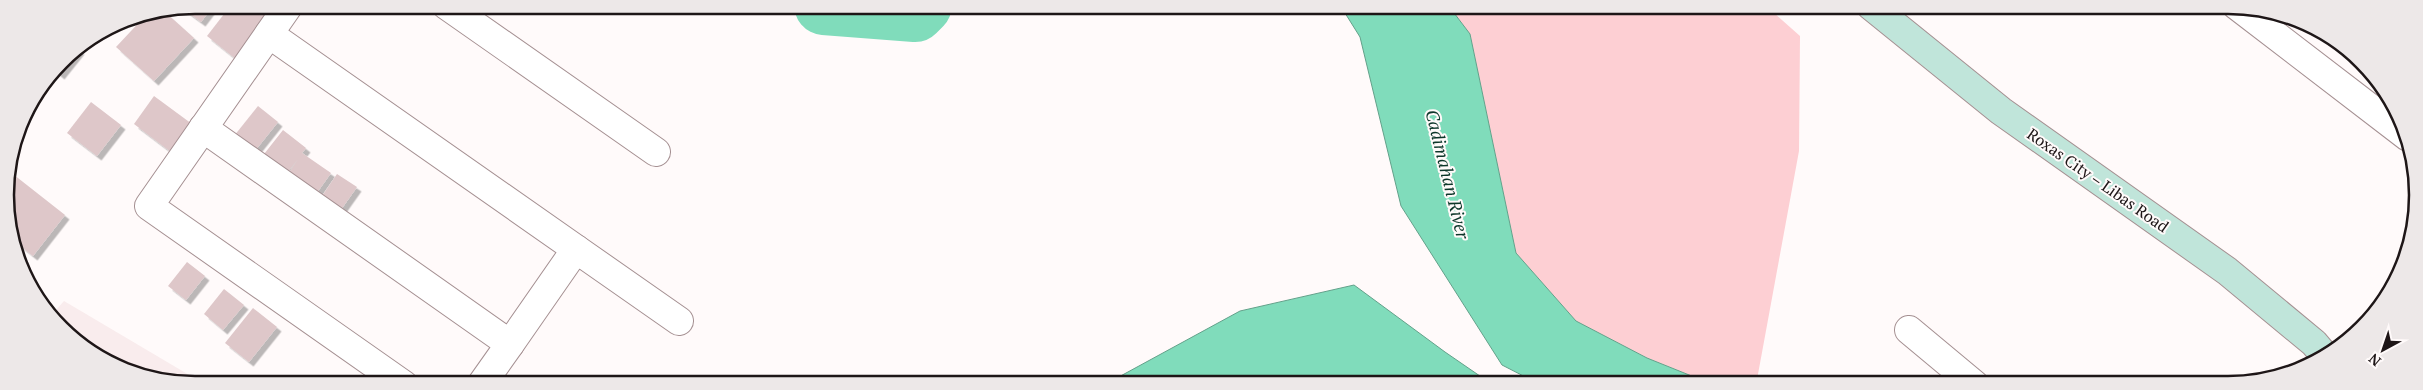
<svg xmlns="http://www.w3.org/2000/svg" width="2423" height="390" font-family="'PT Serif',serif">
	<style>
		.built { fill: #f9eced }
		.green { fill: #fdcfd3 }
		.water { fill: #80dcbb; stroke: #63a18a }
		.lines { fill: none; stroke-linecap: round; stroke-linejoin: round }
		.river { stroke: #80dcbb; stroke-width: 60 }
		.building { fill: #dec7c9; filter: url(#shadow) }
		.minor-casing { stroke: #a59092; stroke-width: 30 }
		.secondary-casing { stroke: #a59092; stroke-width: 30 }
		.minor { stroke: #fff; stroke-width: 28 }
		.secondary { stroke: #c0e5da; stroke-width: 28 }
		.labels { text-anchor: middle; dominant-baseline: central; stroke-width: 4; stroke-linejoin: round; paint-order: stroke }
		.street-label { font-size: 16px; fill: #1e1617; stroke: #fffafa }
		.water-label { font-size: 18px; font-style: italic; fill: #0d372a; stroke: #fffafa }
		.rim { fill: none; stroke: #1e1617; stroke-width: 2.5 }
	</style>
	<defs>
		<filter id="shadow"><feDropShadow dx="4.5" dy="4.5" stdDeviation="0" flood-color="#0004"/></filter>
	</defs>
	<rect width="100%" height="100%" fill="#fffafa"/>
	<path class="built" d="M64 301 206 385H182L111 365 52 320 50 317Z"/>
	<path class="green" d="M1448 5H1765L1800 36 1799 151 1756 385H1714L1647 358 1576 321 1516 253 1470 34Z"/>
	<g class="water">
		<path d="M887 5H949L894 32Z"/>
		<path d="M1340 5H1448L1470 34 1516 253 1576 321 1647 358 1714 385H1541L1502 365 1401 206 1360 37Z"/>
		<path d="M1354 285 1445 352 1493 385H1104L1240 311Z"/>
	</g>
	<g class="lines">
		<path class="river" d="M824 5 915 12 922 5"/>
	</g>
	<g class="building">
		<path d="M195 5H214L201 22 182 8Z"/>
		<path d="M231 5H269L281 14 242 64 207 36Z"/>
		<path d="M164 11 194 38 154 81 116 47 146 15Z"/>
		<path d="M78 49 80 50 60 75 54 70 61 60Z"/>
		<path d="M154 96 192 124 171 152 134 124Z"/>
		<path d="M91 102 121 125 97 156 67 133Z"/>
		<path d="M258 106 278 122 254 152 234 136Z"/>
		<path d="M283 130 306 148 302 153 331 173 311 201 283 182 298 159 281 181 257 163Z"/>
		<path d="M9 171 65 215 33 256 13 240 5 183Z"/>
		<path d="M337 174 357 187 335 218 316 205Z"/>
		<path d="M187 262 205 276 186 300 168 286Z"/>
		<path d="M224 289 244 305 223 330 204 314Z"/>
		<path d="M253 308 277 327 249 362 225 343Z"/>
	</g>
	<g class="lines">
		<g class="minor-casing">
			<g id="minor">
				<path d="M289 5 149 206 404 385"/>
				<path d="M446 5 656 152"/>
				<path d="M2236 5 2408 137"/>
				<path d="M269 34 576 249"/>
				<path d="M203 128 510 344 576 249 679 321"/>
				<path d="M1909 330 1975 385"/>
				<path d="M481 385 510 344"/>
			</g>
		</g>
		<g class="secondary-casing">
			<path id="secondary" d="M1870 5 2001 111 2227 271 2314 343 2325 356"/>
		</g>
		<use href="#minor" class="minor"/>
		<use href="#secondary" class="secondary"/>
	</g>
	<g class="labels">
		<g class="street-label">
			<text transform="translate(2098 180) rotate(35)">Roxas City – Libas Road</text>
		</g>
		<g class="water-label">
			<text transform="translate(1448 174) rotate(76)">Cadimahan River</text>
		</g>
	</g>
	<path d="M0 0H2423V390H0ZM195 14H2228A181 181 0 0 1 2409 195V195A181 181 0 0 1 2228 376H195A181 181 0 0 1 14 195V195A181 181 0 0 1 195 14Z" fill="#ede8e8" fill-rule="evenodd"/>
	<path class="rim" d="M195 14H2228A181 181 0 0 1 2409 195V195A181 181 0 0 1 2228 376H195A181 181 0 0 1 14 195V195A181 181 0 0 1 195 14Z"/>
	<g transform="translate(2383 350) rotate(220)" stroke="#fffafa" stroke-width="4" paint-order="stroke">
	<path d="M0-4L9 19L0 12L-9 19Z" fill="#1e1617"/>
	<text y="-8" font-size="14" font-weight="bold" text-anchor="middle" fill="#1e1617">N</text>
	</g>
</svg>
